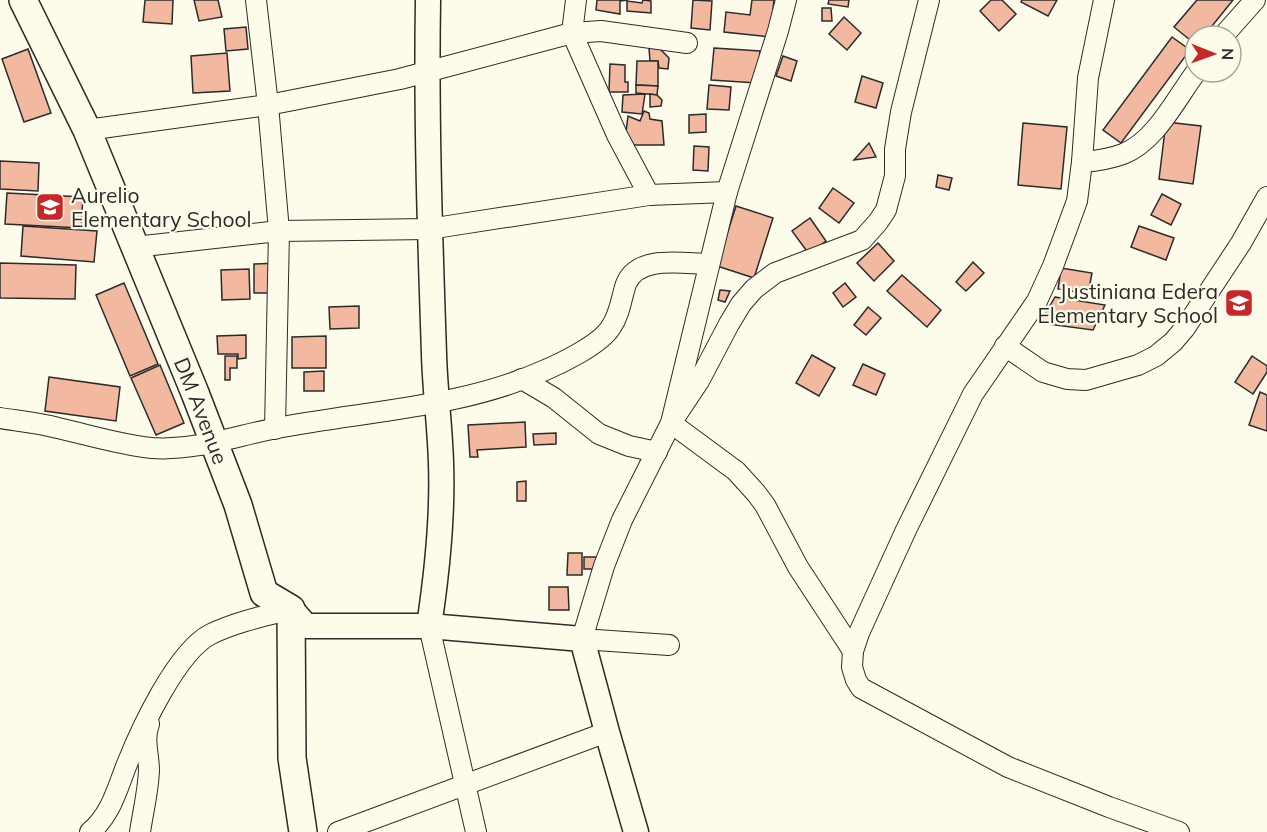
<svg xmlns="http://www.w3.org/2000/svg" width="1267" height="832" font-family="Mulish,sans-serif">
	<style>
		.building { fill: #f2b8a0; stroke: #2b2b2b; stroke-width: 1.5 }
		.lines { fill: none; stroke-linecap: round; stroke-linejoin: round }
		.minor-casing { stroke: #2b2b2b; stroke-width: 22 }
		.tertiary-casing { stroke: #2b2b2b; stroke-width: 27 }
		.secondary-casing { stroke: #2b2b2b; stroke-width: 30 }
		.minor { stroke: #fdfbea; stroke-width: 20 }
		.tertiary { stroke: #fdfbea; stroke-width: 24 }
		.secondary { stroke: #fdfbea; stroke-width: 27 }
		.labels { text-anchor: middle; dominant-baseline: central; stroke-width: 4.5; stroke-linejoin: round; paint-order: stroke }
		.poi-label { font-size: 21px; fill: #2b2b2b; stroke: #fdfbea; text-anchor: start }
		.street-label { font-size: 21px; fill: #2b2b2b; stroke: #fdfbea }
	</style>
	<rect width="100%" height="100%" fill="#fdfbea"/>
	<g class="building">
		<path d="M145 0H173L172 24 143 22Z"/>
		<path d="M194 0H218L222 17 199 21Z"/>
		<path d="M597 0H628L620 1V14L596 10Z"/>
		<path d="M643 0 651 1V13L627 11V1L642 3Z"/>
		<path d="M693 0 712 1 710 30 691 28Z"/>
		<path d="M752 0H774L770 37 724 32 726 12 750 15Z"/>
		<path d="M829 0H849L848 7 828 4Z"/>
		<path d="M991 0H1002L1016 14 999 31 980 11Z"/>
		<path d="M1022 0H1057L1048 16 1021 2Z"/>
		<path d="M1197 0H1233L1204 36H1195V44L1174 27Z"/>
		<path d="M822 8H831L832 21H822Z"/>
		<path d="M844 17 861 33 847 50 829 34Z"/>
		<path d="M246 27 248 49 226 51 224 29Z"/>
		<path d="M1172 37 1190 50 1121 143 1103 130Z"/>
		<path d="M649 48H659L669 58 668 69 659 68 658 61H650Z"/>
		<path d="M714 48 760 51 757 83 711 80Z"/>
		<path d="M28 49 51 113 24 122 2 59Z"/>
		<path d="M227 53 230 91 193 93 191 56Z"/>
		<path d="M783 56 797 61 791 81 776 76Z"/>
		<path d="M637 61H658V86L636 85Z"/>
		<path d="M610 64 625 65V82H628V92H609Z"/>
		<path d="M862 76 883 83 876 108 855 102Z"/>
		<path d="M636 85 658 86 657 95 636 93Z"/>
		<path d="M709 85 731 87 729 110 707 109Z"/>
		<path d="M645 94 642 114 622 112 623 95Z"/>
		<path d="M650 94 657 95 662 100 661 106 650 107Z"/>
		<path d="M644 111 649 113 650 119 662 121 664 145H628L626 132 628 116 640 121Z"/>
		<path d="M706 114V132L689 133V115Z"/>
		<path d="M1166 122 1201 126 1193 184 1159 179Z"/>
		<path d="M1023 123 1067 127 1061 189 1018 185Z"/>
		<path d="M869 143 876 157 854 160Z"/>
		<path d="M694 146 709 147 708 171 693 170Z"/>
		<path d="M0 161 39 163 38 191 0 189Z"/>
		<path d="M938 175 952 178 949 190 936 187Z"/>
		<path d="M833 188 854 203 839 223 819 208Z"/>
		<path d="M7 193 83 197 81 228 5 224Z"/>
		<path d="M1162 194 1181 204 1171 225 1151 215Z"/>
		<path d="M736 206 773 218 754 278 717 266Z"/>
		<path d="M810 218 826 241 809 254 792 231Z"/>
		<path d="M23 226 97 231 94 262 21 256Z"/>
		<path d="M1139 226 1174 238 1166 260 1131 247Z"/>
		<path d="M878 243 894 261 874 281 857 263Z"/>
		<path d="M973 262 984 273 966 291 956 282Z"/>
		<path d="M0 263 76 265 75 299 0 298Z"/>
		<path d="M280 263V293H254V264Z"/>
		<path d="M1061 268 1092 273 1088 294 1058 289Z"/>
		<path d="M249 269 250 299 222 300 221 270Z"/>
		<path d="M902 275 941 310 927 327 887 291Z"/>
		<path d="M124 283 158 364 130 376 96 295Z"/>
		<path d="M845 283 856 297 843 307 833 293Z"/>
		<path d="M720 290 730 291 725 302 718 300Z"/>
		<path d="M1055 297 1105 305 1093 330 1040 323Z"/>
		<path d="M359 306V328L330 329 329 307Z"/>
		<path d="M868 307 881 318 866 335 854 325Z"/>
		<path d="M246 335V358L238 359V354H218L217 336Z"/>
		<path d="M326 336V368H292V337Z"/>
		<path d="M812 355 835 368 819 396 796 383Z"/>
		<path d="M225 356H237V368H230V380H225Z"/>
		<path d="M1252 356 1267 366V372L1253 394 1235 382Z"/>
		<path d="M863 364 885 374 876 395 853 385Z"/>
		<path d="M160 365 184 423 156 435 131 378Z"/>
		<path d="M324 371V391H304V372Z"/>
		<path d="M49 377 120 387 116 421 45 411Z"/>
		<path d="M1260 392 1267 395V431L1249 425Z"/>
		<path d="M525 422 526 447 477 450 478 457H470L468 425Z"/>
		<path d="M556 433V444L534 445 533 434Z"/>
		<path d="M526 481V501H517V482Z"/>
		<path d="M568 553H582V575H567Z"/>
		<rect x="584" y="557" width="16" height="12"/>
		<path d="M549 587H568L569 610H549Z"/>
	</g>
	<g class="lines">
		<g class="minor-casing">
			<g id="minor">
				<path d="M256 0 268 105 279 231 275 429"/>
				<path d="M576 0 572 33 617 135 649 195"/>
				<path d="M1104 0 1088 78 1082 162 1077 201 1066 231 1053 266 1037 301 973 394 906 530 859 633 853 651 852 667 856 680 861 688 1008 767 1109 807 1179 832"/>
				<path d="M1223 36 1255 0"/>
				<path d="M87 130 268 105 400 79 572 33 601 31 687 43"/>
				<path d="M1082 162C1096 161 1110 159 1123 154 1155 142 1176 99 1196 72"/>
				<path d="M135 247 279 231 429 229 649 195 727 192"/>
				<path d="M1005 346 1043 372 1067 379 1086 380 1138 365 1156 356 1173 342 1185 328 1241 243 1267 197"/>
				<path d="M522 379 554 398 599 434 629 446 657 452"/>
				<path d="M0 418C19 421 39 423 58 428 89 435 120 445 152 448 195 451 235 436 277 428 365 411 460 408 543 371 562 363 601 344 611 327 620 314 621 299 626 284 638 254 684 264 709 264"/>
				<path d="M429 626 476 832"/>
				<path d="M669 645 582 639 604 566 622 520 671 423 727 192 778 31 786 0"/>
				<path d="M853 651 798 567 765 505 756 493 736 471 671 423 699 381 729 324 741 304 754 289 775 273 862 240 878 222 886 210 895 176V149L901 112 929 0"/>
				<path d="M90 832C111 815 117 789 127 764 141 729 177 651 211 634 236 622 264 616 291 609"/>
				<path d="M140 832C143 812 148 792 149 771 149 754 143 740 149 724"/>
				<path d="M338 832 607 732"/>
			</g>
		</g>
		<g class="tertiary-casing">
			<g id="tertiary">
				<path d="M428 0C426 118 430 236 434 354 435 391 440 427 441 463 443 517 437 573 429 626"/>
				<path d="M291 609 306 626H429L582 639 607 732 636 832"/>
			</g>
		</g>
		<g class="secondary-casing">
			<g id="secondary">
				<path id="s1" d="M23 0 87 130 195 393 238 505 264 593 291 609 292 758 303 832"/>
			</g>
		</g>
		<use href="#minor" class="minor"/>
		<use href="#tertiary" class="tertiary"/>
		<use href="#secondary" class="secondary"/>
	</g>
	<defs>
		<g id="school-square" transform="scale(1.5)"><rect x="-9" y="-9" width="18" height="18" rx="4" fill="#c62828" stroke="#fdfbea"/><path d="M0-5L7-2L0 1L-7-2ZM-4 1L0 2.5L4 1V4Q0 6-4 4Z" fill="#fff"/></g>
	</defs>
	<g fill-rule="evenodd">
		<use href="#school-square" x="50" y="207"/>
		<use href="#school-square" x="1239" y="303"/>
	</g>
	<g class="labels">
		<g class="poi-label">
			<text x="71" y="195">Aurelio<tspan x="71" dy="24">Elementary School</tspan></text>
			<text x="1218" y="291" text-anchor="end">Justiniana Edera<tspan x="1218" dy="24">Elementary School</tspan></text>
		</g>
		<g class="street-label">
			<text stroke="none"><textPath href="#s1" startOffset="448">DM Avenue</textPath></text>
		</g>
	</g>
	<g transform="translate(1213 54) rotate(91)"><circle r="28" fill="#fdfbea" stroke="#a9a89e" stroke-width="1.5"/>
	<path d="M0-4.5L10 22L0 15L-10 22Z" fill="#c62828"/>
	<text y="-9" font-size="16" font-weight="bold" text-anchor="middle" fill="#2b2b2b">N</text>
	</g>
</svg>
